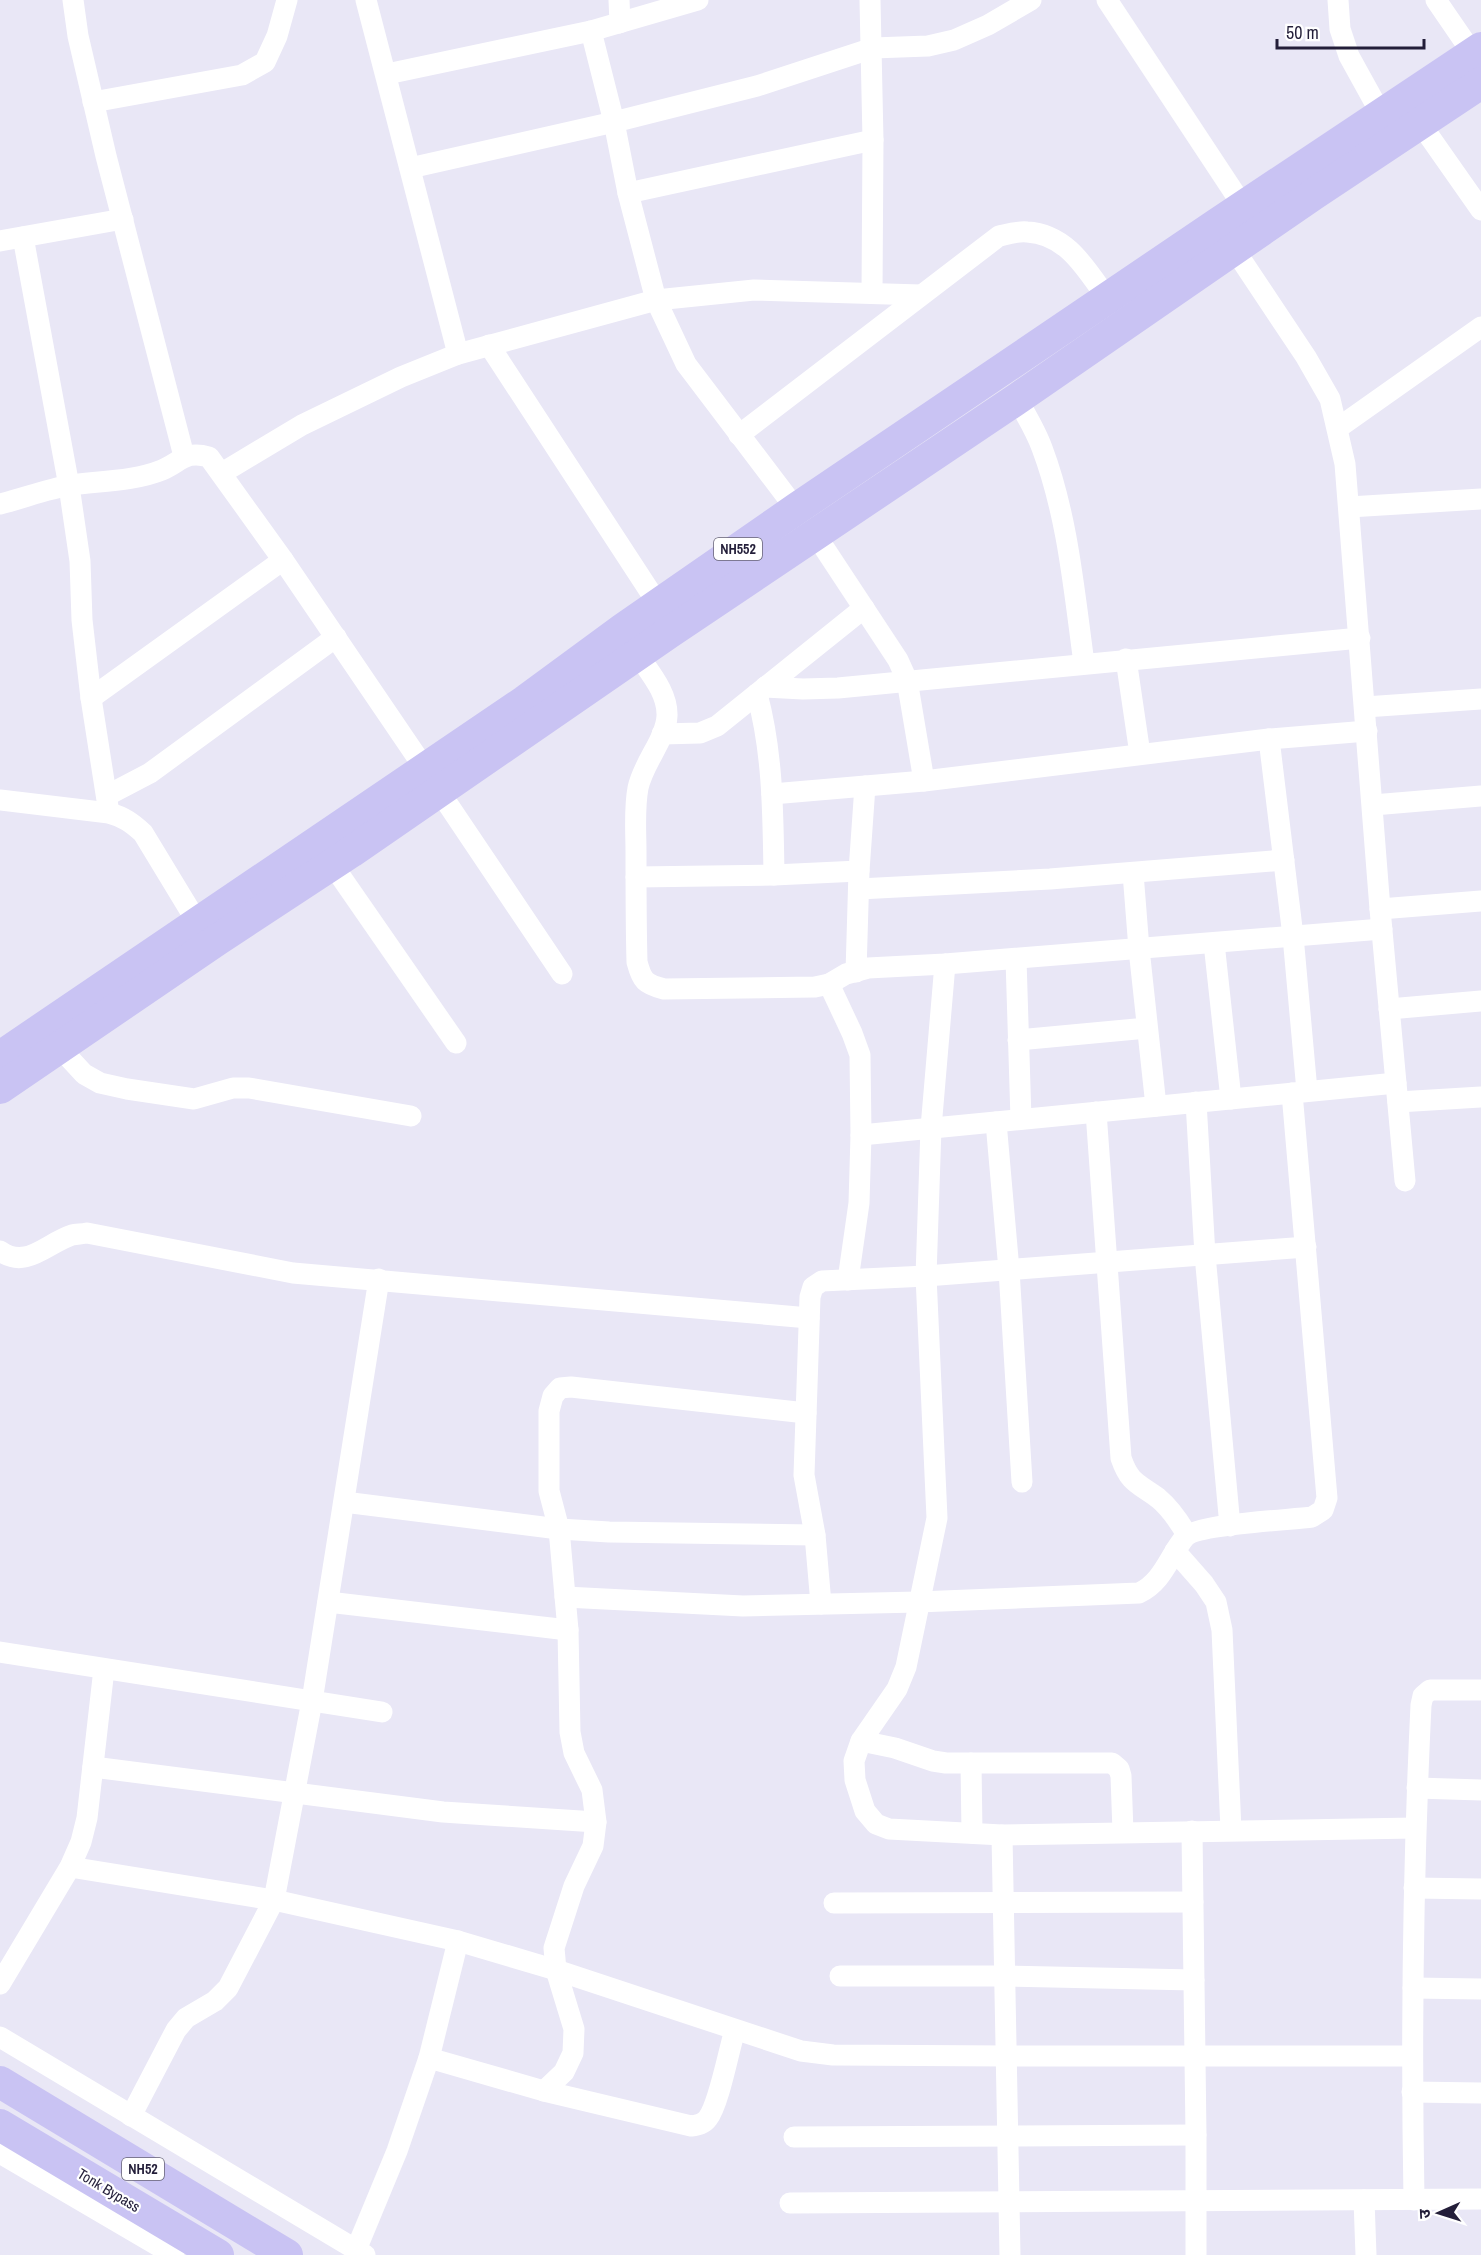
<svg xmlns="http://www.w3.org/2000/svg" width="1481" height="2255" font-family="'Archivo Narrow','Noto Sans Devanagari',sans-serif">
	<style>
		.lines { fill: none; stroke-linecap: round; stroke-linejoin: round }
		.minor { stroke: #fff; stroke-width: 21 }
		.highway { stroke: #c9c3f3; stroke-width: 32 }
		.labels { text-anchor: middle; dominant-baseline: central; stroke-width: 4.5; stroke-linejoin: round; paint-order: stroke }
		.shield { fill: #fff; stroke: #656274; stroke-width: 1.5 }
		.shield-label { font-size: 14px; font-weight: bold; fill: #231e39 }
		.street-label { font-size: 15px; fill: #231e39; stroke: #fff }
	</style>
	<rect width="100%" height="100%" fill="#e9e7f6"/>
	<g class="lines">
		<g class="minor">
			<path d="M73 0 78 36 106 156 184 456"/>
			<path d="M366 0 458 354"/>
			<path d="M619 0 620 23"/>
			<path d="M870 0 873 140 872 293"/>
			<path d="M1107 0 1243 206"/>
			<path d="M1338 0 1340 29 1349 56 1381 114"/>
			<path d="M1436 0 1473 54"/>
			<path d="M591 31 614 122 628 193 656 300 686 364 796 509"/>
			<path d="M387 74 591 31 698 0"/>
			<path d="M93 102 242 75 265 62 277 36 287 0"/>
			<path d="M1420 123 1481 210"/>
			<path d="M410 168 614 122 757 86 873 48 928 46 954 40 988 25 1031 0"/>
			<path d="M628 193 873 140"/>
			<path d="M23 237 69 486 80 561 82 620 91 698 109 813"/>
			<path d="M0 241 123 219"/>
			<path d="M1234 249 1306 357 1330 399 1345 464 1380 909 1405 1181"/>
			<path d="M489 345 658 604"/>
			<path d="M1017 399C1026 415 1036 431 1042 448 1068 517 1074 591 1084 663"/>
			<path d="M1338 428 1481 327"/>
			<path d="M739 435 999 236C1008 234 1018 231 1027 232 1067 234 1086 269 1107 298"/>
			<path d="M222 473 302 425 401 377 458 354 656 300 754 290 921 295"/>
			<path d="M0 504C24 498 47 489 71 485 101 481 135 481 162 470 181 462 185 450 209 457L283 560 425 769"/>
			<path d="M1349 507 1481 499"/>
			<path d="M815 534 898 660 907 680 924 781"/>
			<path d="M638 655C650 673 668 693 667 716 666 739 643 763 638 788 634 809 636 831 636 852 636 889 636 926 637 962 642 981 645 984 664 989L815 987 829 984 846 974 868 968 945 964 1382 929"/>
			<path d="M1126 659 1140 754"/>
			<path d="M765 687 803 689 838 688 1360 638"/>
			<path d="M757 694C773 753 773 814 774 875"/>
			<path d="M91 698 283 560"/>
			<path d="M1365 707 1481 699"/>
			<path d="M662 734 700 733 717 726 864 608"/>
			<path d="M1269 739 1293 936 1307 1091"/>
			<path d="M439 791 562 974"/>
			<path d="M772 794 924 781 1269 739 1367 731"/>
			<path d="M108 795 150 773 336 637"/>
			<path d="M0 800 109 813C124 817 132 823 143 833L197 922"/>
			<path d="M1373 805 1481 796"/>
			<path d="M332 864 456 1043"/>
			<path d="M1133 873 1139 949 1156 1106"/>
			<path d="M636 877 774 875 859 871"/>
			<path d="M859 889 1050 879 1284 860"/>
			<path d="M1380 909 1481 901"/>
			<path d="M1214 943 1231 1099"/>
			<path d="M1016 959 1021 1119"/>
			<path d="M945 964 931 1128 926 1276 937 1518 906 1667 897 1689 861 1741 854 1761 855 1780 865 1811 876 1824 889 1829 1002 1835 1415 1828"/>
			<path d="M856 972 859 871 865 786"/>
			<path d="M829 984 852 1033 860 1055 861 1135 859 1203 848 1280"/>
			<path d="M1389 1009 1481 1001"/>
			<path d="M1018 1040 1147 1028"/>
			<path d="M60 1048 84 1074 100 1083 127 1089 194 1099 233 1088H249L411 1116"/>
			<path d="M1196 1102 1205 1255 1230 1526"/>
			<path d="M1398 1102 1481 1097"/>
			<path d="M1096 1112 1121 1458C1130 1484 1138 1483 1158 1498 1170 1508 1179 1521 1187 1535"/>
			<path d="M996 1122 1009 1270 1022 1482"/>
			<path d="M861 1135 1396 1083"/>
			<path d="M0 1251C26 1270 47 1243 72 1235 76 1234 82 1234 87 1233L293 1273 809 1318"/>
			<path d="M344 1502 559 1529 609 1532 815 1535"/>
			<path d="M1175 1551 1204 1584 1216 1602 1222 1630 1231 1830"/>
			<path d="M565 1597 743 1606 918 1602 1139 1593C1163 1582 1169 1556 1185 1537 1197 1524 1290 1520 1312 1517L1323 1510 1327 1498 1292 1093"/>
			<path d="M328 1602 568 1630"/>
			<path d="M821 1604 815 1535 804 1475 810 1297 813 1287 822 1281 926 1276 1306 1247"/>
			<path d="M0 1652 382 1712"/>
			<path d="M861 1741 895 1748 933 1761 946 1763H1112L1119 1769 1121 1776 1123 1832"/>
			<path d="M971 1763 972 1833"/>
			<path d="M93 1767 443 1812 596 1822"/>
			<path d="M1417 1788 1481 1790"/>
			<path d="M1192 1831 1196 2135V2255"/>
			<path d="M1002 1835 1010 2255"/>
			<path d="M70 1867 274 1900 458 1941 556 1970 801 2051 833 2055 1008 2056H1412"/>
			<path d="M1414 1888 1481 1889"/>
			<path d="M834 1903 1193 1902"/>
			<path d="M840 1976H1006L1194 1980"/>
			<path d="M0 1984 70 1867 81 1842 87 1818 104 1669"/>
			<path d="M1413 1988 1481 1989"/>
			<path d="M0 2037 365 2255"/>
			<path d="M429 2058 544 2091 691 2126C698 2125 704 2124 708 2118 719 2104 729 2049 735 2030"/>
			<path d="M544 2091 564 2072 573 2053 574 2029 556 1970 554 1948 574 1886 593 1846 596 1822 592 1790 574 1753 570 1732 568 1630 559 1529 549 1491V1411L553 1396 560 1388 571 1387 806 1413"/>
			<path d="M1412 2092 1481 2093"/>
			<path d="M131 2116 176 2030 186 2018 215 2001 228 1988 274 1900 312 1701 379 1279"/>
			<path d="M794 2137 1196 2135"/>
			<path d="M0 2153 174 2255"/>
			<path d="M1364 2200 1366 2255"/>
			<path d="M1414 2200C1411 2035 1413 1870 1421 1705L1423 1696 1430 1690H1481"/>
			<path d="M790 2203 1481 2199"/>
			<path d="M356 2250 397 2151 429 2058 458 1941"/>
		</g>
		<g class="highway">
			<path d="M0 1057 525 701 623 629 796 509 1217 224 1481 48"/>
			<path d="M0 1088 217 940 351 852 670 632 1017 399 1314 194 1481 83"/>
			<path d="M0 2082 287 2255"/>
			<path d="M0 2125 218 2255"/>
		</g>
	</g>
	<g class="labels">
		<g class="shield">
			<rect x="714" y="538" width="48" height="22" rx="4.5"/>
			<rect x="122" y="2158" width="42" height="22" rx="4.5"/>
		</g>
		<g class="shield-label">
			<text x="738" y="549">NH552</text>
			<text x="143" y="2169">NH52</text>
		</g>
		<g class="street-label">
			<text transform="translate(109 2190) rotate(31)">Tonk Bypass</text>
		</g>
	</g>
	<g transform="translate(1439 2213) rotate(267)" stroke="#ffffff" stroke-width="4.5" paint-order="stroke">
	<path d="M0-4.5L10 22L0 15L-10 22Z" fill="#231e39"/>
	<text y="-9" font-size="16" font-weight="bold" text-anchor="middle" fill="#231e39">उ</text>
	</g>
	<path d="M1277 39v9h147v-9" fill="none" stroke="#231e39" stroke-width="3"/>
	<text x="1286" y="39" font-size="18" fill="#231e39" stroke="#ffffff" stroke-width="4.5" paint-order="stroke">50 m</text>
</svg>
